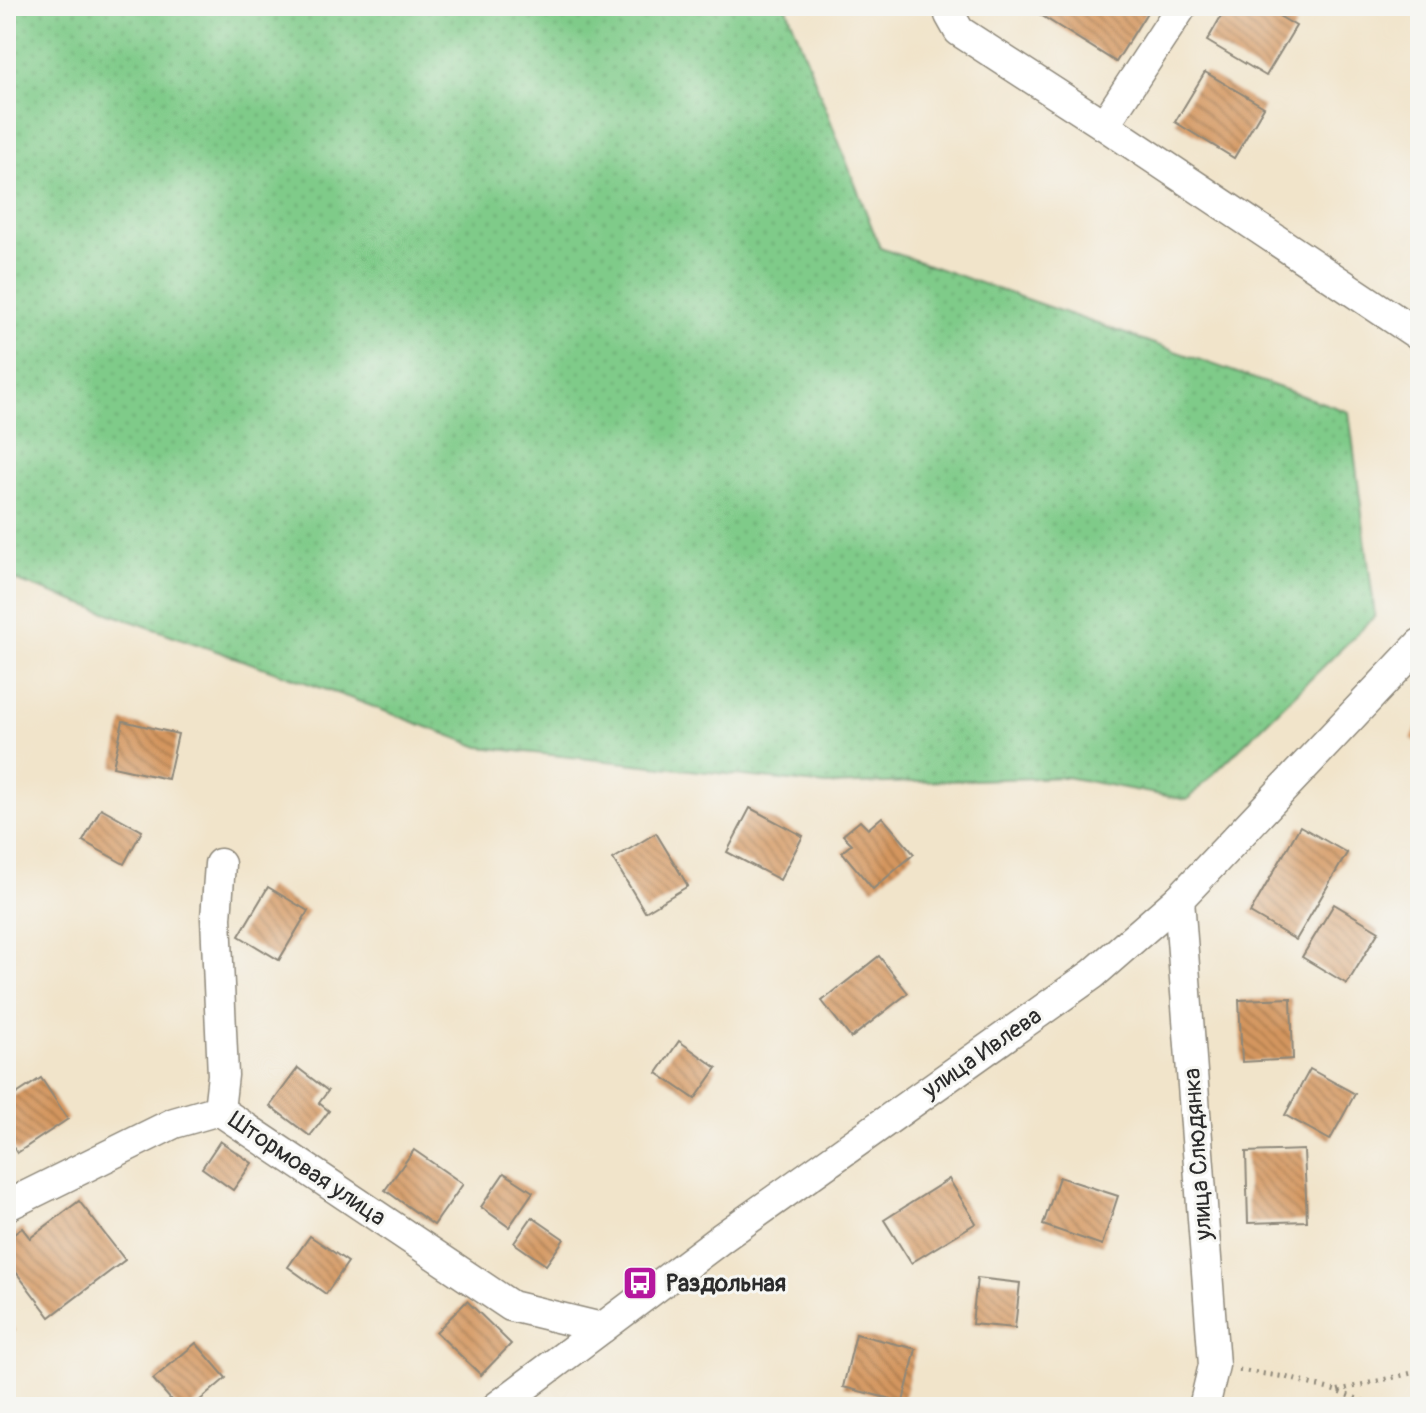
<svg xmlns="http://www.w3.org/2000/svg" width="1426" height="1413" font-family="Pangolin,sans-serif">
	<style>
		.grass { fill: url(#grass-dots); stroke: #557b5a; stroke-width: 2 }
		.building { fill: url(#building-back-hatch) }
		.lines { fill: none; stroke-linecap: round; stroke-linejoin: round }
		.minor-casing { stroke: #8e887a; stroke-width: 33 }
		.path { stroke: #8e887a; stroke-width: 5; stroke-dasharray: 2 6; stroke-linecap: butt }
		.minor { stroke: #fff; stroke-width: 30 }
		.labels { text-anchor: middle; dominant-baseline: central; stroke-width: 6; stroke-linejoin: round; paint-order: stroke }
		.street-label { font-size: 24px; fill: #2b2b2b; stroke: #f6f6f2 }
		.poi-label { font-size: 24px; font-weight: bold; fill: #2b2b2b; stroke: #f6f6f2; text-anchor: start }
	</style>
	<defs>
		<pattern id="grass-dots" width="8" height="8" patternUnits="userSpaceOnUse" patternTransform="scale(2)"><rect width="8" height="8" fill="#7fcb89"/><path d="M2 2h.1M6 6h.1" fill="none" stroke="#6eae76" stroke-width="1.8" stroke-linecap="round"/></pattern>
		<pattern id="building-back-hatch" width="6" height="6" patternUnits="userSpaceOnUse" patternTransform="scale(2)"><rect width="6" height="6" fill="#d4965e"/><path d="M-1 5l2 2M0 0l6 6M5-1l2 2" fill="none" stroke="#ac7b4e"/></pattern>
	</defs>
	<rect width="100%" height="100%" fill="#f6f6f2"/>
	<filter id="ink" filterUnits="userSpaceOnUse"><feTurbulence type="fractalNoise" baseFrequency=".0125" numOctaves="2"/><feDisplacementMap in="SourceGraphic" scale="16" xChannelSelector="R" yChannelSelector="G"/><feConvolveMatrix kernelMatrix="1 2 1 2 8 2 1 2 1" color-interpolation-filters="sRGB"/></filter>
	<filter id="wash" filterUnits="userSpaceOnUse"><feTurbulence type="fractalNoise" baseFrequency=".006" numOctaves="4" result="noise"/><feDisplacementMap in="SourceGraphic" scale="32" xChannelSelector="R" yChannelSelector="G"/><feGaussianBlur stdDeviation="1.8" result="paint"/><feColorMatrix in="noise" values="0 0 0 0 0 0 0 0 0 0 0 0 0 0 0 0 0 1.4 0 .05"/><feComposite in="paint" operator="in"/></filter>
	<g filter="url(#wash)">
		<rect width="100%" height="100%" fill="#f1e4ca"/>
		<path class="grass" d="M6 6H786L880 248 1349 412 1375 616 1187 800 1066 777 827 785 480 747 350 698 6 577Z"/>
		<g id="blocks">
			<g class="building">
				<path d="M1044 6H1151L1116 62 1039 14Z"/>
				<path d="M1227 6H1262L1296 26 1266 76 1207 41Z"/>
				<path d="M1205 72 1264 107 1234 158 1175 122Z"/>
				<path d="M123 721 178 734 168 779 113 767Z"/>
				<path d="M1420 721V744L1411 739Z"/>
				<path d="M101 808 142 831 124 864 83 841Z"/>
				<path d="M750 808 803 836 780 880 727 852Z"/>
				<path d="M882 817 914 854 873 889 842 852 852 844 843 835 860 821 868 829Z"/>
				<path d="M1300 826 1347 853 1296 940 1250 913Z"/>
				<path d="M656 833 688 886 645 912 613 859Z"/>
				<path d="M268 887 308 911 279 960 239 936Z"/>
				<path d="M1334 904 1379 931 1347 984 1302 957Z"/>
				<path d="M879 956 908 993 851 1038 822 1001Z"/>
				<path d="M1291 998 1293 1059 1242 1062 1239 1000Z"/>
				<path d="M679 1041 717 1068 695 1099 657 1073Z"/>
				<path d="M298 1068 328 1091 319 1103 329 1111 310 1136 270 1106Z"/>
				<path d="M1310 1069 1355 1094 1330 1140 1285 1115Z"/>
				<path d="M41 1078 68 1119 17 1153 6 1136V1101Z"/>
				<path d="M220 1141 252 1163 233 1190 202 1168Z"/>
				<path d="M414 1150 463 1184 434 1225 385 1190Z"/>
				<path d="M1304 1150 1307 1221 1248 1223 1246 1152Z"/>
				<path d="M504 1173 533 1192 509 1227 481 1207Z"/>
				<path d="M1059 1177 1118 1196 1102 1245 1043 1225Z"/>
				<path d="M949 1179 976 1223 911 1263 884 1220Z"/>
				<path d="M79 1201 125 1260 50 1317 6 1259V1240L22 1228 30 1238Z"/>
				<path d="M532 1217 564 1239 546 1265 514 1243Z"/>
				<path d="M310 1236 348 1262 326 1294 288 1267Z"/>
				<path d="M977 1278 1020 1283 1015 1328 972 1324Z"/>
				<path d="M467 1301 511 1344 481 1375 436 1332Z"/>
				<path d="M6 1319 16 1330 6 1339Z"/>
				<path d="M856 1334 916 1349 903 1402 843 1387Z"/>
				<path d="M196 1343 226 1378 192 1407H177L153 1379Z"/>
			</g>
		</g>
	</g>
	<g filter="url(#ink)">
		<use href="#blocks" fill-opacity="0" stroke="#8e887a" stroke-width="2"/>
		<g class="lines">
			<g class="minor-casing">
				<g id="minor">
					<path d="M951 6 950 15 959 31 1104 125 1420 336"/>
					<path d="M1104 125 1182 6"/>
					<path d="M1179 899 1214 1365 1204 1407"/>
					<path d="M219 1110 223 1075 216 918 220 864"/>
					<path d="M6 1206 174 1123 219 1110 511 1306 602 1328"/>
					<path d="M497 1407 723 1237 1093 974 1179 899 1420 644"/>
				</g>
			</g>
			<g class="path">
				<path d="M1239 1370 1285 1377 1336 1391"/>
				<path d="M1379 1407 1336 1391 1420 1371"/>
			</g>
			<use href="#minor" class="minor"/>
		</g>
	</g>
	<defs>
		<g id="bus-square" transform="scale(1.8)"><rect x="-9" y="-9" width="18" height="18" rx="4" fill="#b5179e" stroke="#f6f6f2"/><path d="M-5-6H5V4H4V6H2V4H-2V6H-4V4H-5ZM-3.5-4V0h7V-4ZM-3.5 1.2v1.5H-2V1.2ZM2 1.2v1.5H3.5V1.2Z" fill="#fff"/></g>
	</defs>
	<g fill-rule="evenodd">
		<use href="#bus-square" x="640" y="1283"/>
	</g>
	<g class="labels">
		<g class="street-label">
			<text transform="translate(982 1053) rotate(-35)">улица Ивлева</text>
			<text transform="translate(1198 1154) rotate(-94)">улица Слюдянка</text>
			<text transform="translate(307 1169) rotate(34)">Штормовая улица</text>
		</g>
		<g class="poi-label">
			<text x="666" y="1283">Раздольная</text>
		</g>
	</g>
	<rect width="1426" height="1413" fill="none" stroke="#f6f6f2" stroke-width="32"/>
</svg>
